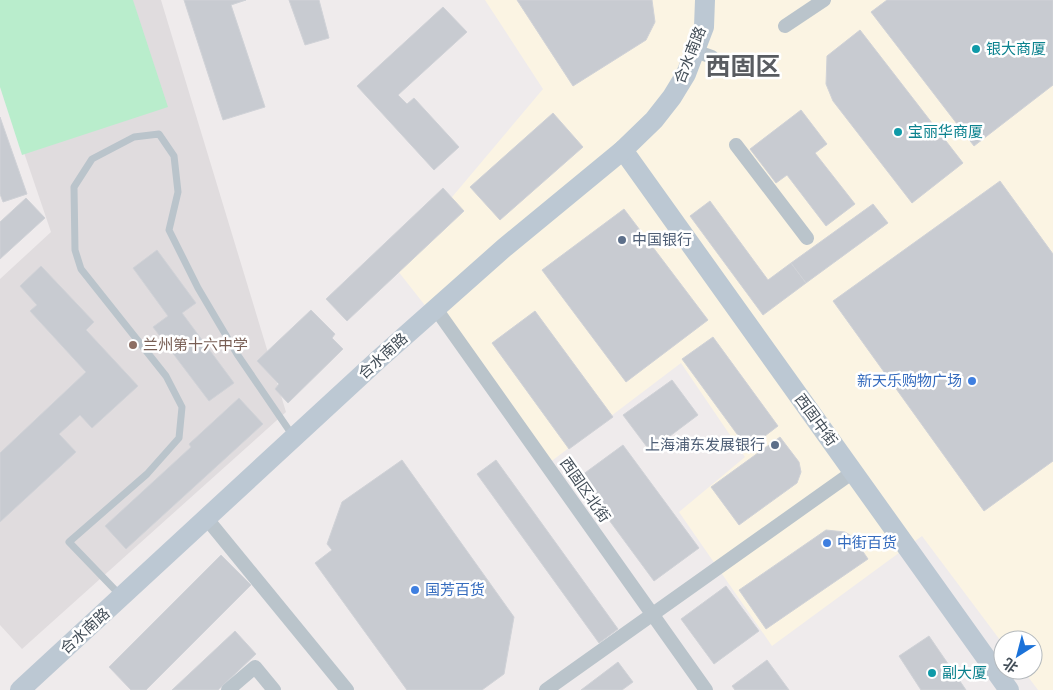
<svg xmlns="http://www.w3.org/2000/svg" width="1053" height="690" font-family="'Work Sans','Noto Sans SC',sans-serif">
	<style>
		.commercial { fill: #fbf4e3 }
		.education { fill: #e0dcde }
		.green { fill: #b9edcc }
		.building { fill: #c8cbd1; stroke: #d0d2d7 }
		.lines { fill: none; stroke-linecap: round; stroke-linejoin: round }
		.lane { stroke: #bac4cb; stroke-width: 7 }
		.street { stroke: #bac4cb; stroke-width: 14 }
		.secondary { stroke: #bcc8d3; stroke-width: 20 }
		.culture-dot { fill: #0f9aa8; stroke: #fff; stroke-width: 2 }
		.service-dot { fill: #5c6f8a; stroke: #fff; stroke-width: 2 }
		.education-dot { fill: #8d6e63; stroke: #fff; stroke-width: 2 }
		.shop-dot { fill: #3f7fe0; stroke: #fff; stroke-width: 2 }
		.labels { text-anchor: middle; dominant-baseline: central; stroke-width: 5; stroke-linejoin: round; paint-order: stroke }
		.culture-label { font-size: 15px; fill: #0d838f; stroke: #fff; text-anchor: start }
		.street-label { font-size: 15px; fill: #444f59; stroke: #fff }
		.service-label { font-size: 15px; fill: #4e5e75; stroke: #fff; text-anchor: start }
		.education-label { font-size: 15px; fill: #785e54; stroke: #fff; text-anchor: start }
		.shop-label { font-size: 15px; fill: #366cbe; stroke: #fff; text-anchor: start }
		.town-label { font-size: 25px; font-weight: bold; fill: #595c61; stroke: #fff }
	</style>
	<rect width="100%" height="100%" fill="#efebec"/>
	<path class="commercial" d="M485 0H1053V690H1038L1023 670H1033V640H1003V644L922 536 772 646 679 512 745 457 681 363 549 463 394 266 543 89Z"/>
	<path class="education" d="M0 0H161L286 412 22 649 0 625V279L51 232 0 82Z"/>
	<path class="green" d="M0 0H133L168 107 22 155 0 87Z"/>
	<g class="building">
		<path d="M184 0H246L231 5 265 107 223 120Z"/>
		<path d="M289 0H319L329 38 305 45Z"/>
		<path d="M517 0H652L655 22 646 40 573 86Z"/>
		<path d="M887 0H1053V85L974 146 871 12Z"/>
		<path d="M443 7 467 32 398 95 407 104 414 98 459 147 434 170 357 86Z"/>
		<path d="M860 30 963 163 912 203 833 101 826 84 827 56Z"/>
		<path d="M801 110 827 144 815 153 855 204 826 226 787 175 776 183 750 149Z"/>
		<path d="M553 113 583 147 500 220 470 187Z"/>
		<path d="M0 117 27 194 3 202 0 194Z"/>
		<path d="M1000 181 1053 254V461L984 511 833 301Z"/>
		<path d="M443 188 464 211 347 321 326 299Z"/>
		<path d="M26 198 45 218 0 259V222Z"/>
		<path d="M710 201 768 280 791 263 806 283 763 315 690 216Z"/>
		<path d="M873 204 888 223 806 283 791 263Z"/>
		<path d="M624 209 708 320 626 382 542 270Z"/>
		<path d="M157 250 196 303 182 313 234 383 209 401 153 327 168 316 133 268Z"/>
		<path d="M41 266 94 322 86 330 138 386 92 428 80 415 59 434 76 452 0 522V453L86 372 30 311 37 305 20 286Z"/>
		<path d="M311 310 335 334 332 338 343 349 288 403 275 389 279 384 257 361Z"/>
		<path d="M535 311 613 417 569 449 492 343Z"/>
		<path d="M713 337 778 426 748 449 682 359Z"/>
		<path d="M672 380 698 415 650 451 623 415Z"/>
		<path d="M239 398 263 424 126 549 105 526 191 447 189 444Z"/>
		<path d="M780 437 799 462 801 472 797 483 739 525 711 487Z"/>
		<path d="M623 445 699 548 654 581 578 478Z"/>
		<path d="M402 460 514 617 504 674 482 690H407L315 563 332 550 327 544 342 502Z"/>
		<path d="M496 460 618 629 599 643 477 474Z"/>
		<path d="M826 530 845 532 853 537 868 559 766 629 739 590Z"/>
		<path d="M221 555 251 585 146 690H131L109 667Z"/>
		<path d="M726 586 759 631 714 664 681 619Z"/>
		<path d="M235 631 256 654 218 690H172Z"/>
		<path d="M929 636 966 690H921L899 656Z"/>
		<path d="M767 660 789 690H735L732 686Z"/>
		<path d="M618 662 633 682 622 690H581Z"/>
	</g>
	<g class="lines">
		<path class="lane" d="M120 595 69 542 147 474 179 438 182 407 166 376 81 269 75 250 74 187 92 159 134 137 159 134 174 156 178 192 169 230 198 288 237 354 293 436"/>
		<g class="street">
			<path d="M785 26 824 0"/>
			<path d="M695 51 712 57"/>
			<path d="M736 145 807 238"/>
			<path d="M436 309 706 690"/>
			<path d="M207 519 347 690"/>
			<path d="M228 690 255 667 274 690"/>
			<path d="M546 690 853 472"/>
		</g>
		<g class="secondary">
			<path d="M623 150 1009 690"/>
			<path d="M20 690 380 358 504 248 623 150 654 120 672 97 686 74 704 27 705 0"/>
		</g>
	</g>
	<g class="culture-dot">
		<circle cx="976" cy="49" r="5"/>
		<circle cx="898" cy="132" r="5"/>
		<circle cx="932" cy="673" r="5"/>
	</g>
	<g class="service-dot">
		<circle cx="622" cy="240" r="5"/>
		<circle cx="775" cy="445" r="5"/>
	</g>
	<circle class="education-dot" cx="133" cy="345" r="5"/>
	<g class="shop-dot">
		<circle cx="972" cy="381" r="5"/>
		<circle cx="827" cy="543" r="5"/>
		<circle cx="415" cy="590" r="5"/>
	</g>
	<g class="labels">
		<g class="culture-label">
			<text x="986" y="49">银大商厦</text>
			<text x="908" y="132">宝丽华商厦</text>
			<text x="942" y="673">副大厦</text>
		</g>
		<g class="street-label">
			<text transform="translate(690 55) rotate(-68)">合水南路</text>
			<text transform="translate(383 356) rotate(-42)">合水南路</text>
			<text transform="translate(816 420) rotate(54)">西固中街</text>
			<text transform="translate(585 490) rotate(55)">西固区北街</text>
			<text transform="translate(85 631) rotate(-42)">合水南路</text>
		</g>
		<g class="service-label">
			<text x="632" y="240">中国银行</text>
			<text x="765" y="445" text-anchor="end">上海浦东发展银行</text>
		</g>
		<g class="education-label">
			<text x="143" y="345">兰州第十六中学</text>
		</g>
		<g class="shop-label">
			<text x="962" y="381" text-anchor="end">新天乐购物广场</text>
			<text x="837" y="543">中街百货</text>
			<text x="425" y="590">国芳百货</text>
		</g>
		<g class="town-label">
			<text x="743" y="66">西固区</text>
		</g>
	</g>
	<g transform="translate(1018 655) rotate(216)"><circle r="24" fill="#ffffff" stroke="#b4b9bd"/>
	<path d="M0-4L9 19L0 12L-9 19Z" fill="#1b72d9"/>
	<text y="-8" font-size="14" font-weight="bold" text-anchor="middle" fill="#444f59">北</text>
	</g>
</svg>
